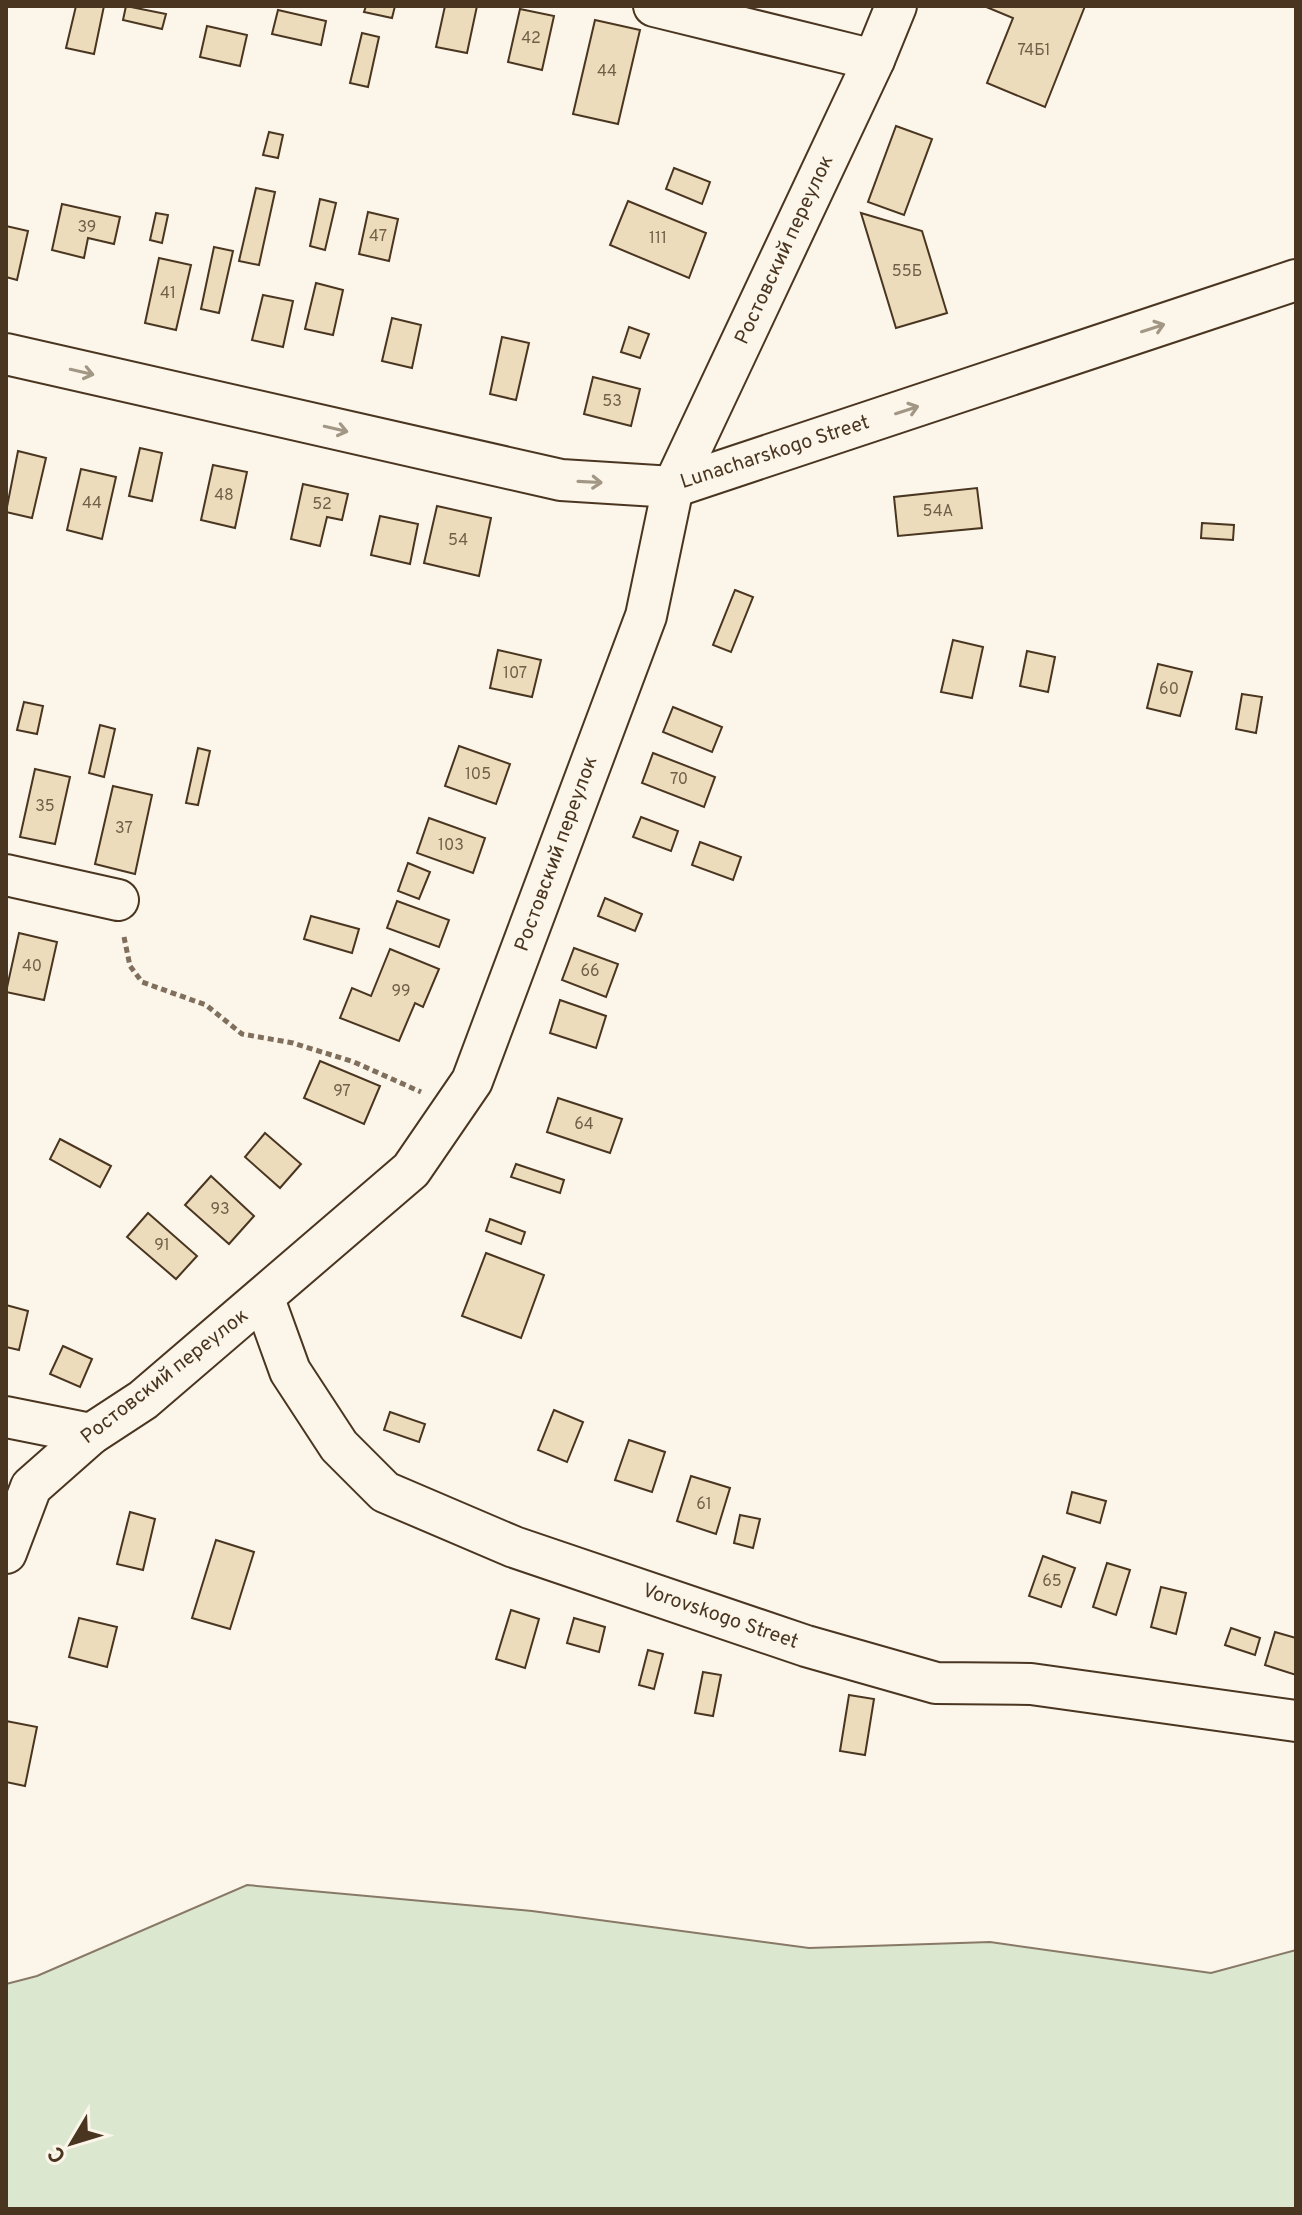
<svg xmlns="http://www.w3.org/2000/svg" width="1302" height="2215" font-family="Overpass,sans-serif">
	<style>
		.green { fill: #dce7d0; stroke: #887966; stroke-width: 2 }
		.building { fill: #ecdcbc; stroke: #4a3520; stroke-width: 2 }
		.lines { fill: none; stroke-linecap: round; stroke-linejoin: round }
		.minor-casing { stroke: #4a3520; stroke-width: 44 }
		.path { stroke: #7f6f5c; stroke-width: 5; stroke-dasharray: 6 4; stroke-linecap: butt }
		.minor { stroke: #fbf6e9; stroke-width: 40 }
		.oneway { stroke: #a29684 }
		.labels { text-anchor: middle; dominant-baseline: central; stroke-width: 6; stroke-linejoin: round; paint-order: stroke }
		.number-label { font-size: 16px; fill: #725f47 }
		.street-label { font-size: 20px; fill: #4a3520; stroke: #fbf6e9 }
	</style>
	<rect width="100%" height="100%" fill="#fbf6e9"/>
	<path class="green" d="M247 1885 532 1911 809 1948 990 1942 1211 1973 1296 1950V2209H6V1984L37 1976Z"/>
	<g class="building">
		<path d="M76 6H104L94 54 66 48Z"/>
		<path d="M126 6 166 14 162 29 123 20Z"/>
		<path d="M366 6H395L392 18 364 12Z"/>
		<path d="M445 6H477L467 53 436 47Z"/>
		<path d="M984 6H1085L1045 107 987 83 1013 18Z"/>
		<path d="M520 9 554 16 542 70 508 62Z"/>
		<path d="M278 10 326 21 321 45 272 34Z"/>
		<path d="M595 20 640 30 618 124 573 114Z"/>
		<path d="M207 26 247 35 240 66 200 57Z"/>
		<path d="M362 33 379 37 368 87 350 83Z"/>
		<path d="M896 126 932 139 904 215 868 202Z"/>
		<path d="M269 132 283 135 278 158 263 155Z"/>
		<path d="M674 168 710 182 702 204 666 189Z"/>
		<path d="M256 188 275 192 259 265 239 261Z"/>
		<path d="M320 199 336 203 325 250 310 246Z"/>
		<path d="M628 201 706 233 689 278 610 245Z"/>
		<path d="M62 204 120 217 114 244 88 238 84 258 52 250Z"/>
		<path d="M368 212 398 219 389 261 359 254Z"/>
		<path d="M156 213 168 215 162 243 150 240Z"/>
		<path d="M861 213 922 231 947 313 896 328Z"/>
		<path d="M6 226 28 231 17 280 6 277Z"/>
		<path d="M214 247 233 251 219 313 201 309Z"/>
		<path d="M159 258 191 265 176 330 145 323Z"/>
		<path d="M316 283 343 290 333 335 305 329Z"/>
		<path d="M263 295 293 301 283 347 252 340Z"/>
		<path d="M392 318 421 325 412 368 382 361Z"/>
		<path d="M629 327 649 334 640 358 621 352Z"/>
		<path d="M502 337 529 343 516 400 490 394Z"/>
		<path d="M593 377 640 389 631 426 584 414Z"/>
		<path d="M140 448 162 453 152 501 129 496Z"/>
		<path d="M18 451 46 458 32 518 6 512Z"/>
		<path d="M213 465 247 472 235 528 201 520Z"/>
		<path d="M81 469 116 477 102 539 67 530Z"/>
		<path d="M303 484 348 494 342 520 327 517 320 546 291 539Z"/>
		<path d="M977 488 982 528 898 536 894 497Z"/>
		<path d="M437 506 491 518 479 576 424 563Z"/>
		<path d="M380 516 418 524 410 564 371 555Z"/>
		<path d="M1202 523 1234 525 1233 540 1201 538Z"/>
		<path d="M735 590 753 597 731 652 713 645Z"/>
		<path d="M953 640 983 647 972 698 941 692Z"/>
		<path d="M498 650 541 660 532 697 490 688Z"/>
		<path d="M1027 651 1055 657 1048 692 1020 686Z"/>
		<path d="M1158 664 1192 672 1180 716 1147 708Z"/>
		<path d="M1242 694 1262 697 1256 733 1236 729Z"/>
		<path d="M24 702 43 706 37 734 17 730Z"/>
		<path d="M673 707 722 727 712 752 663 732Z"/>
		<path d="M100 725 115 729 104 777 89 773Z"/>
		<path d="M459 746 510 764 496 804 445 786Z"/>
		<path d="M198 748 210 751 198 805 186 803Z"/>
		<path d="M653 753 715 777 704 807 642 783Z"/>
		<path d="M35 769 70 777 55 844 20 837Z"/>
		<path d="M113 786 152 795 135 874 95 864Z"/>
		<path d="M641 817 678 831 671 851 633 837Z"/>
		<path d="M429 818 485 838 473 873 417 853Z"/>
		<path d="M700 842 741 857 733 880 692 865Z"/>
		<path d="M408 863 430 872 419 899 398 891Z"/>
		<path d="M605 898 642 914 635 931 598 916Z"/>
		<path d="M397 901 449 920 439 947 387 928Z"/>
		<path d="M311 916 359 929 352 953 304 939Z"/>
		<path d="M19 933 57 942 44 1000 6 992Z"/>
		<path d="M574 948 618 964 606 997 562 980Z"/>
		<path d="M390 949 439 969 423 1007 415 1003 399 1041 340 1018 352 988 371 996Z"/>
		<path d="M560 1000 606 1016 596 1048 550 1033Z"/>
		<path d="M320 1061 380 1086 364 1124 304 1098Z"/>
		<path d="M558 1098 622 1119 610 1153 547 1132Z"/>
		<path d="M265 1133 301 1164 280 1188 245 1157Z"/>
		<path d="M60 1139 111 1166 100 1187 50 1159Z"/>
		<path d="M516 1164 564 1180 560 1193 511 1177Z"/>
		<path d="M211 1176 254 1216 229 1244 185 1205Z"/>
		<path d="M148 1213 197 1256 176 1279 127 1237Z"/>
		<path d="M490 1219 525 1232 521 1244 486 1231Z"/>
		<path d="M486 1253 544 1275 521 1338 462 1316Z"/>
		<path d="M6 1305 28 1311 19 1350 6 1347Z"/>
		<path d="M63 1346 92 1359 80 1387 50 1374Z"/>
		<path d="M554 1410 583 1422 567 1462 538 1450Z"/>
		<path d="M390 1412 425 1424 419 1442 384 1430Z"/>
		<path d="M629 1440 665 1452 652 1492 615 1480Z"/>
		<path d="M691 1476 730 1488 716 1534 677 1521Z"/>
		<path d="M1072 1492 1106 1501 1100 1523 1067 1513Z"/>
		<path d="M130 1512 155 1519 143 1570 117 1564Z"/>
		<path d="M740 1515 760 1519 753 1548 734 1543Z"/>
		<path d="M216 1540 254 1552 230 1629 192 1618Z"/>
		<path d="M1043 1556 1075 1568 1061 1607 1029 1596Z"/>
		<path d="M1107 1563 1130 1570 1116 1615 1093 1607Z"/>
		<path d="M1161 1587 1186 1593 1176 1634 1151 1627Z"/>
		<path d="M511 1610 539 1619 525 1668 496 1659Z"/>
		<path d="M79 1618 117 1627 107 1667 69 1657Z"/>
		<path d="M574 1618 605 1627 599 1652 567 1643Z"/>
		<path d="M1231 1628 1260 1638 1255 1655 1225 1645Z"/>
		<path d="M1275 1632 1296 1638V1675L1265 1665Z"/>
		<path d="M648 1650 663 1654 654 1689 639 1685Z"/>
		<path d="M703 1672 721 1675 713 1716 695 1713Z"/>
		<path d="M849 1695 874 1699 865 1755 840 1751Z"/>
		<path d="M6 1721 37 1727 25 1786 6 1782Z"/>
	</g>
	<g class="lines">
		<g class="minor-casing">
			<g id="minor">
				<path d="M654 6 874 60"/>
				<path d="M6 354 561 480 673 487 1296 280"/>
				<path d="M6 875 118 900"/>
				<path d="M264 1299 290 1371 339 1446 385 1492 514 1547 806 1646 936 1683 1031 1684 1296 1721"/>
				<path d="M6 1417 91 1434"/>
				<path d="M6 1553 31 1487 91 1434 143 1400 411 1170 472 1081 646 616 673 487 874 60 896 6"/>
			</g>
		</g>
		<path class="path" d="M124 937 130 966 142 982 206 1005 242 1034 293 1043 354 1062 421 1092"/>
		<use href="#minor" class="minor"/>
	</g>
	<defs><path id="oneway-shaft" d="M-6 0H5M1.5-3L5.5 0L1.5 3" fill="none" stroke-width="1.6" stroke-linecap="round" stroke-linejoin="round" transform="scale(2)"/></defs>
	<g class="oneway">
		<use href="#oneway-shaft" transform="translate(1153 328) rotate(-18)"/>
		<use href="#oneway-shaft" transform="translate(82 372) rotate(13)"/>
		<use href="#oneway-shaft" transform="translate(907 410) rotate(-18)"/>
		<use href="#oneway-shaft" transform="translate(336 429) rotate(13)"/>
		<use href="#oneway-shaft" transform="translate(590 482) rotate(3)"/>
	</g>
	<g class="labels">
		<g class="number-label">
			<text x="531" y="39">42</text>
			<text x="1034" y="51">74Б1</text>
			<text x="607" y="72">44</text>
			<text x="87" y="228">39</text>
			<text x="378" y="237">47</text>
			<text x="658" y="239">111</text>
			<text x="907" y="272">55Б</text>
			<text x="168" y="294">41</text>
			<text x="612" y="402">53</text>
			<text x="224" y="496">48</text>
			<text x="92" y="504">44</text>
			<text x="322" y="505">52</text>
			<text x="938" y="512">54А</text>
			<text x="458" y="541">54</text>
			<text x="515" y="674">107</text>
			<text x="1169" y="690">60</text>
			<text x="478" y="775">105</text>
			<text x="679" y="780">70</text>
			<text x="45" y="807">35</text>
			<text x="124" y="829">37</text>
			<text x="451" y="846">103</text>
			<text x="32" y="967">40</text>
			<text x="590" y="972">66</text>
			<text x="401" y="992">99</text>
			<text x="342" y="1092">97</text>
			<text x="584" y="1125">64</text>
			<text x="220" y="1210">93</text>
			<text x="162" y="1246">91</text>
			<text x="704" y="1505">61</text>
			<text x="1052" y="1582">65</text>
		</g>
		<g class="street-label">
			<text transform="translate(785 250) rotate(-65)">Ростовский переулок</text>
			<text transform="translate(775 453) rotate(-18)">Lunacharskogo Street</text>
			<text transform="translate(557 854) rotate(-70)">Ростовский переулок</text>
			<text transform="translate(165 1377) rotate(-38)">Ростовский переулок</text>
			<text transform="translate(720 1617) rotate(19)">Vorovskogo Street</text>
		</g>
	</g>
	<rect width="1302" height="2215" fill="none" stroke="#4a3520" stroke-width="16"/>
	<g transform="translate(72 2143) rotate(232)" stroke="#fbf6e9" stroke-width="6" paint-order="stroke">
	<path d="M0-6L14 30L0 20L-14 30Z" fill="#4a3520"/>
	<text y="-12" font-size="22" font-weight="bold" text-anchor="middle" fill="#4a3520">С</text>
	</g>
</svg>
